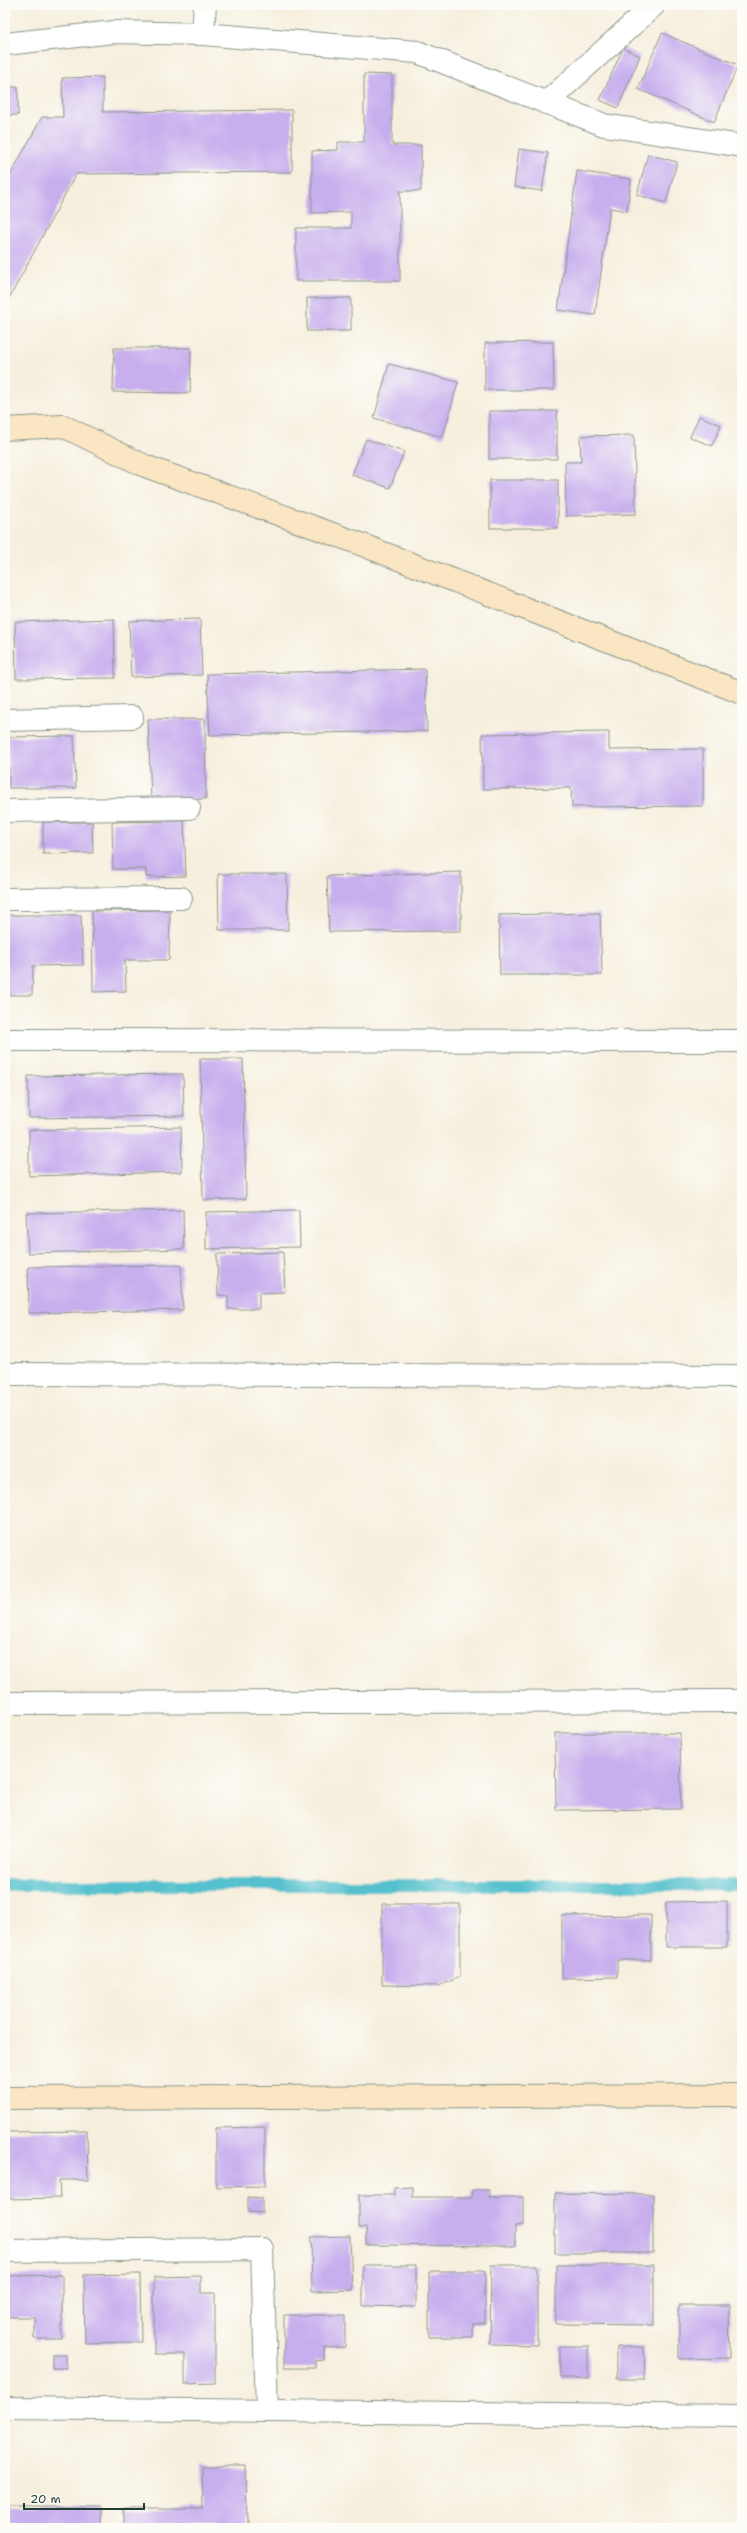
<svg xmlns="http://www.w3.org/2000/svg" width="747" height="2533" font-family="'Shantell Sans',sans-serif">
	<style>
		.lines { fill: none; stroke-linecap: round; stroke-linejoin: round }
		.stream { stroke: #55c1ce; stroke-width: 12 }
		.building { fill: #c7afee }
		.street-casing { stroke: #8a9689; stroke-width: 24 }
		.secondary-casing { stroke: #8a9689; stroke-width: 24 }
		.street { stroke: #fff; stroke-width: 22 }
		.secondary { stroke: #fbe6c3; stroke-width: 22 }
	</style>
	<rect width="100%" height="100%" fill="#fdfcf7"/>
	<filter id="ink" filterUnits="userSpaceOnUse"><feTurbulence type="fractalNoise" baseFrequency=".025" numOctaves="2"/><feDisplacementMap in="SourceGraphic" scale="8" xChannelSelector="R" yChannelSelector="G"/><feConvolveMatrix kernelMatrix="1 2 1 2 8 2 1 2 1" color-interpolation-filters="sRGB"/></filter>
	<filter id="wash" filterUnits="userSpaceOnUse"><feTurbulence type="fractalNoise" baseFrequency=".012" numOctaves="4" result="noise"/><feDisplacementMap in="SourceGraphic" scale="16" xChannelSelector="R" yChannelSelector="G"/><feGaussianBlur stdDeviation="0.9" result="paint"/><feColorMatrix in="noise" values="0 0 0 0 0 0 0 0 0 0 0 0 0 0 0 0 0 1.4 0 .05"/><feComposite in="paint" operator="in"/></filter>
	<g filter="url(#wash)">
		<rect width="100%" height="100%" fill="#f6efde"/>
		<g class="lines">
			<path class="stream" d="M5 1885H742"/>
		</g>
		<g id="blocks">
			<g class="building">
				<path d="M662 33 738 65 714 122 638 89Z"/>
				<path d="M623 48 640 56 618 108 600 100Z"/>
				<path d="M364 74 392 75V145H421V191H400V281H296V228H351V212L312 213V151L338 150V142H364Z"/>
				<path d="M103 77V112L292 110V172L76 174 6 304 5 185 42 117H63L62 78Z"/>
				<rect x="5" y="87" width="13" height="28"/>
				<path d="M519 149 548 153 542 191 514 187Z"/>
				<path d="M648 154 677 162 666 203 637 195Z"/>
				<path d="M577 171 631 179 627 211 610 208 595 315 558 310Z"/>
				<rect x="307" y="298" width="44" height="33"/>
				<path d="M553 342 554 390H485V343Z"/>
				<path d="M114 348H191L190 393 113 392Z"/>
				<path d="M389 364 458 382 443 437 374 418Z"/>
				<rect x="489" y="411" width="68" height="48"/>
				<path d="M699 416 721 425 712 446 690 437Z"/>
				<path d="M634 435 636 514 566 516 565 462H581L580 436Z"/>
				<path d="M366 439 404 452 390 488 352 475Z"/>
				<rect x="490" y="480" width="68" height="48"/>
				<path d="M114 619 115 678 16 679 15 622Z"/>
				<path d="M200 619 202 675 131 677 129 621Z"/>
				<path d="M425 669 427 731 210 735 207 674Z"/>
				<path d="M148 719H205L206 799 151 800Z"/>
				<path d="M609 732V750L703 749V806L572 807 571 788 483 789 482 734Z"/>
				<path d="M74 736 76 788H9L8 737Z"/>
				<path d="M184 821 186 876 146 877V869H113L112 822Z"/>
				<path d="M43 822H92L93 853 43 854Z"/>
				<path d="M461 872V931L329 932 327 876Z"/>
				<path d="M218 874H287L288 930H219Z"/>
				<path d="M170 910 169 960H125L126 991 93 992 92 911Z"/>
				<path d="M600 913 602 975H500L499 915Z"/>
				<path d="M5 915H81L83 965 33 966 32 995H5Z"/>
				<path d="M200 1059H243L246 1199 203 1200Z"/>
				<path d="M183 1074 184 1116 29 1118 28 1076Z"/>
				<path d="M181 1127 182 1172 29 1176V1130Z"/>
				<path d="M183 1210 184 1249 28 1253 26 1213Z"/>
				<path d="M299 1210 300 1247 206 1249V1212Z"/>
				<path d="M283 1252 285 1292 259 1293V1309H228V1296L218 1295 217 1254Z"/>
				<path d="M181 1265 183 1310 29 1313 28 1267Z"/>
				<path d="M555 1733H680L681 1809 556 1810Z"/>
				<path d="M727 1901V1947H666V1902Z"/>
				<path d="M382 1904H460V1977L438 1986 382 1985Z"/>
				<path d="M651 1915V1960H617V1977L562 1978V1916Z"/>
				<path d="M265 2127V2186L216 2187V2128Z"/>
				<path d="M87 2131 88 2180H59L60 2198 5 2199V2132Z"/>
				<path d="M413 2187V2197H472V2190H489V2197H523V2225L515 2226V2246L366 2245V2228H359V2195H394V2188Z"/>
				<path d="M555 2193 653 2194V2253H555Z"/>
				<path d="M248 2197 262 2198V2213L248 2212Z"/>
				<path d="M350 2236 352 2290 312 2291 311 2237Z"/>
				<path d="M363 2265H416V2307L363 2306Z"/>
				<path d="M491 2265H537V2345L490 2344Z"/>
				<path d="M556 2265H654V2325L556 2324Z"/>
				<path d="M429 2271H485V2323H472V2337H429Z"/>
				<path d="M140 2274 141 2342 85 2343 84 2275Z"/>
				<path d="M62 2275V2339H34V2317H5V2276Z"/>
				<path d="M201 2276V2293H215V2383L185 2384V2354H154V2277Z"/>
				<path d="M679 2305H729L730 2358 679 2359Z"/>
				<path d="M284 2315H345V2347L324 2348V2360L315 2361V2368H284Z"/>
				<rect x="560" y="2346" width="28" height="32"/>
				<path d="M616 2347H644L645 2379H616Z"/>
				<rect x="52" y="2354" width="14" height="14"/>
				<path d="M202 2466H246L247 2528H124V2509H203Z"/>
				<rect x="5" y="2506" width="96" height="22"/>
			</g>
		</g>
	</g>
	<g filter="url(#ink)">
		<use href="#blocks" fill-opacity="0" stroke="#8a9689" stroke-width="1"/>
		<g class="lines">
			<g class="street-casing">
				<g id="street">
					<path d="M203 34 205 5"/>
					<path d="M5 44 114 32 203 34 417 52 604 125 742 146"/>
					<path d="M546 103 654 5"/>
					<path d="M5 720 132 717"/>
					<path d="M5 811 189 808"/>
					<path d="M5 899 181 898"/>
					<path d="M5 1040 742 1041"/>
					<path d="M5 1374 742 1376"/>
					<path d="M5 1703 742 1701"/>
					<path d="M5 2251 262 2249 267 2411"/>
					<path d="M5 2408 742 2416"/>
				</g>
			</g>
			<g class="secondary-casing">
				<g id="secondary">
					<path d="M5 429 63 426 145 466 355 542 742 693"/>
					<path d="M5 2098 742 2095"/>
				</g>
			</g>
			<use href="#street" class="street"/>
			<use href="#secondary" class="secondary"/>
		</g>
	</g>
	<rect width="747" height="2533" fill="none" stroke="#fdfcf7" stroke-width="20"/>
	<path d="M24 2503v6h120v-6" fill="none" stroke="#1f3d34" stroke-width="2"/>
	<text x="30" y="2503" font-size="12" fill="#1f3d34" stroke="#fdfcf7" stroke-width="3" paint-order="stroke">20 m</text>
</svg>
